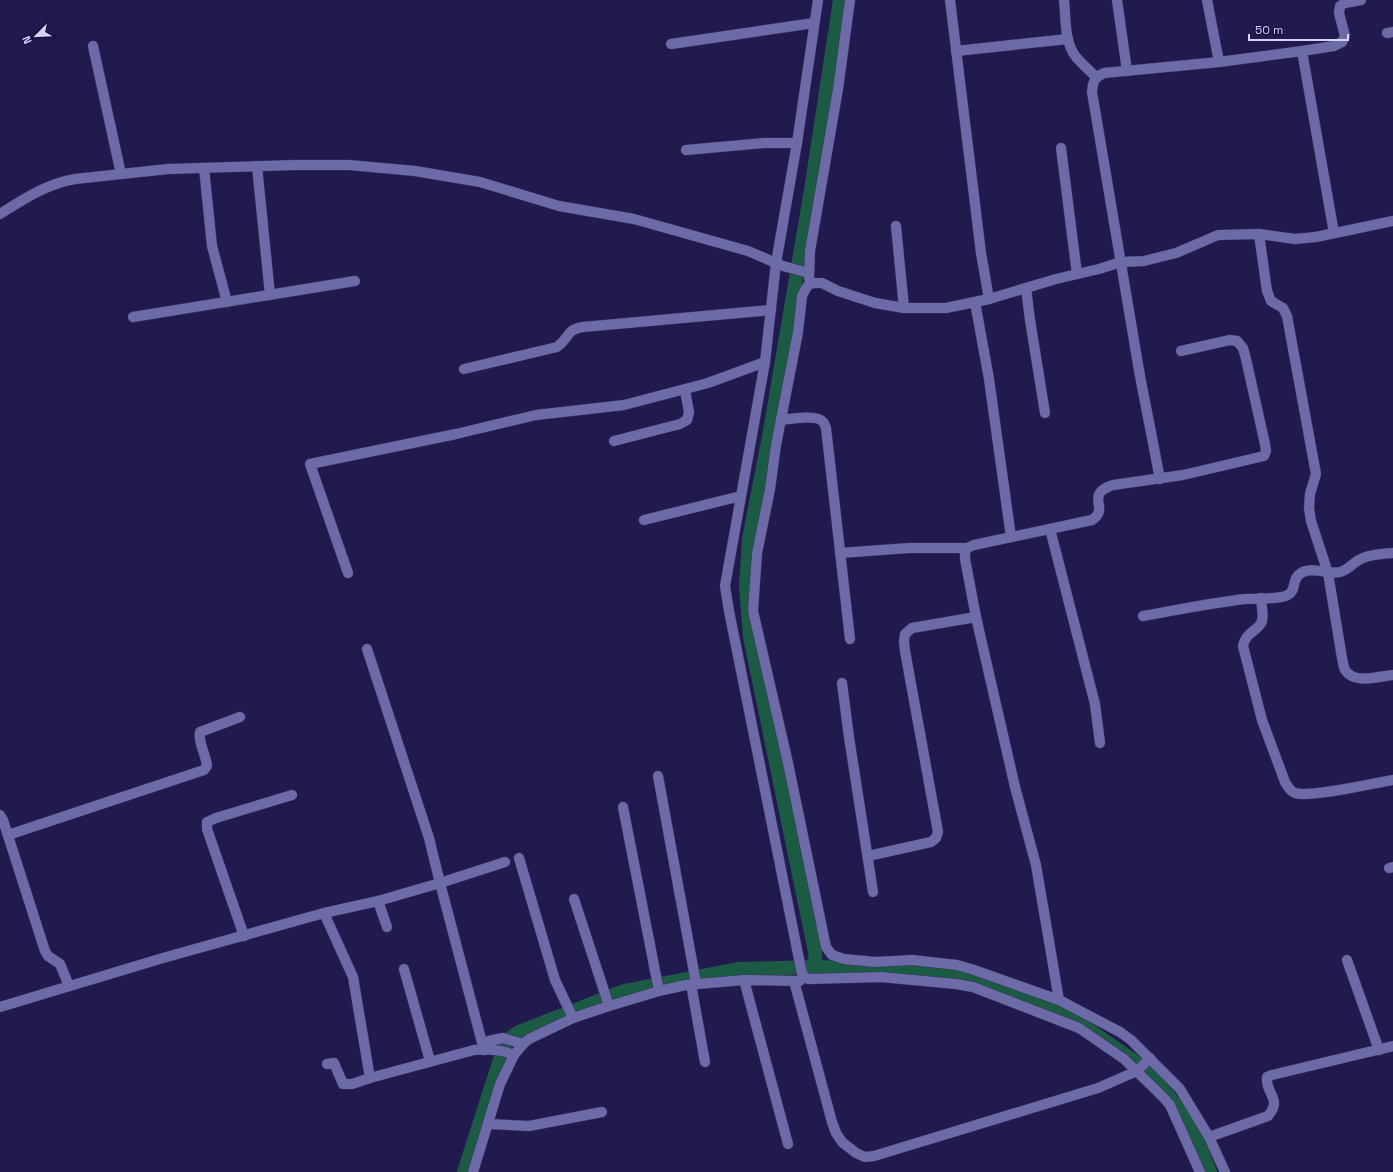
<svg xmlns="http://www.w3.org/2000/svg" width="1393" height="1172" font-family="'Space Grotesk',sans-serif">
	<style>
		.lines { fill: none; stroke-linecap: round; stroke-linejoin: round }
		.canal { stroke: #1b5b43; stroke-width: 14 }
		.minor-casing { stroke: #3d3361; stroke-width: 11 }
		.minor { stroke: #6c6aa7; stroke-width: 10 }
	</style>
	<rect width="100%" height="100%" fill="#211a4f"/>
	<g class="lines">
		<g class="canal">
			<path d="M816 967 815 952 750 637 746 587 749 539 770 431 811 190 840 0"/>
			<path d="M464 1172 506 1041 519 1032 624 991 738 969 816 967 871 969 935 974 971 979 995 987 1051 1010 1085 1027 1137 1063 1160 1086 1183 1113 1194 1131 1210 1172"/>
		</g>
		<g class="minor-casing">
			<g id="minor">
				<path d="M818 0 797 143 776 263 765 362 725 586 729 611 802 974 808 979 881 977 956 984 973 987 1079 1028 1124 1059 1163 1097 1170 1105 1200 1172"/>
				<path d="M950 0 981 253 989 299"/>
				<path d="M1064 0C1066 18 1064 42 1076 57 1082 64 1089 70 1096 77"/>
				<path d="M1117 0 1127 71"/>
				<path d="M1207 0 1219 62"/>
				<path d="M1387 33 1393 32"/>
				<path d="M671 44 814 23"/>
				<path d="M93 46 121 174"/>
				<path d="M956 51 1068 39"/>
				<path d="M1302 51 1334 233"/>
				<path d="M1061 148 1077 274"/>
				<path d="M686 150 765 143H797"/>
				<path d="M257 166 270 295"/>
				<path d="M204 168 212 246 227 302"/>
				<path d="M0 214C24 199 46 184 75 179L168 169 296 165H349L415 171 480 182 559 206 634 219 748 251 783 266 809 273"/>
				<path d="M896 226 904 308"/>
				<path d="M1259 234 1267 291 1271 301 1283 308 1287 316 1316 474 1310 494 1309 508 1311 521 1328 573 1342 658C1343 661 1343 666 1345 670 1355 685 1379 676 1393 675"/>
				<path d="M809 278 810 251 838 89 850 0"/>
				<path d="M1026 288 1030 320 1045 413"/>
				<path d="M975 302 989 379 1011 537"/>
				<path d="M133 317 355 281"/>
				<path d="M464 369 557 347C570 338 565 330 583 327L771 310"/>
				<path d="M781 420C791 419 817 414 823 422 825 424 825 426 826 428L850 639"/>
				<path d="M614 441 680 424 687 420 689 412 685 390"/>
				<path d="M1160 479 1140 376 1092 92C1093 81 1094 78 1104 73L1219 62 1302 51 1334 46 1342 42 1345 36 1339 13 1340 6 1345 3 1361 0"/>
				<path d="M644 520 741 496"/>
				<path d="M1050 529 1095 704 1100 743"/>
				<path d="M840 553 909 548H967"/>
				<path d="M348 573 310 464 456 434 536 415 624 405 708 383 765 362"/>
				<path d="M1261 598C1261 605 1264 613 1262 621 1259 631 1246 631 1243 646L1262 720 1285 782C1288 787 1290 791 1295 793 1310 798 1375 783 1393 780"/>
				<path d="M1143 616C1177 610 1211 603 1245 599 1257 598 1278 600 1288 595 1297 590 1291 579 1301 573 1312 566 1327 575 1340 572 1349 570 1354 561 1363 558 1372 554 1384 554 1393 553"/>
				<path d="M842 683 849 737 873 892"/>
				<path d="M658 776 696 983"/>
				<path d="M623 807 659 991"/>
				<path d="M0 815 3 820 45 951 48 956 60 964 69 986"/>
				<path d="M8 835 204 770 207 766C206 754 198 744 200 732L240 717"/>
				<path d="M868 856 931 842 936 838 938 832 905 651 904 641 905 634 912 628 976 617"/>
				<path d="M519 858 555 980 573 1018"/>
				<path d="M1389 868 1393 867"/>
				<path d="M574 899 609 1006"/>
				<path d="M378 901 387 927"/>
				<path d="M324 913 353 977 370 1078 474 1050C487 1049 502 1050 514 1055"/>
				<path d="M244 936 207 829V822L216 818 292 795"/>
				<path d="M1347 960 1379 1050"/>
				<path d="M404 969 430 1061"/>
				<path d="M744 980 788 1144"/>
				<path d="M794 981 832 1122 836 1133 842 1142 856 1153 865 1157 874 1156 1098 1088 1137 1071 1150 1058"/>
				<path d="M691 984 705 1062"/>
				<path d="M1059 1000 1036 865 1015 787 976 617 965 559V553L967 548 974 545 1092 520C1111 508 1083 495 1113 485L1183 475 1264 456 1266 451 1265 444 1246 359 1243 348 1237 341 1230 340 1181 351"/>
				<path d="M0 1007 163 958 324 913 378 901 440 883 429 838 367 649"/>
				<path d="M484 1050 440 883 505 862"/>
				<path d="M484 1050 489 1041 503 1038 523 1044"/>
				<path d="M327 1064 334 1063 343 1084H352L370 1078"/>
				<path d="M488 1124 529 1126 602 1112"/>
				<path d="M1209 1137 1268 1116C1283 1099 1265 1094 1267 1077L1272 1075 1393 1046"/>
				<path d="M473 1172 500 1084 514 1055 523 1044 529 1039 573 1018 609 1006 659 991 686 985 744 980 800 981"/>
				<path d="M1225 1172 1209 1137 1180 1089 1131 1040 1120 1032 1059 1000 974 970 957 965 912 960 875 962 844 959 832 955 826 947 788 763 753 611 757 553 770 489 776 445 798 332 802 296 805 290 809 284 815 283H822L838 291 875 303 904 308H946L989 299 1056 279 1099 269 1121 262 1144 261 1176 253 1218 235 1259 234 1295 239 1316 237 1393 221"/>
			</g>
		</g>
		<use href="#minor" class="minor"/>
	</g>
	<g transform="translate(36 36) rotate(246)" stroke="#190f43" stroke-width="3" paint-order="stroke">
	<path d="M0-3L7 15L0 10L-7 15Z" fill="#d3d4f6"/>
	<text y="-6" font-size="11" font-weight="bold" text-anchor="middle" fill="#d3d4f6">N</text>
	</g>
	<path d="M1249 34v6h99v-6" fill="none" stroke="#d3d4f6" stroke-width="2"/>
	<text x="1255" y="34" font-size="12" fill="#d3d4f6" stroke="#190f43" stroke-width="3" paint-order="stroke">50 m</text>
</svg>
